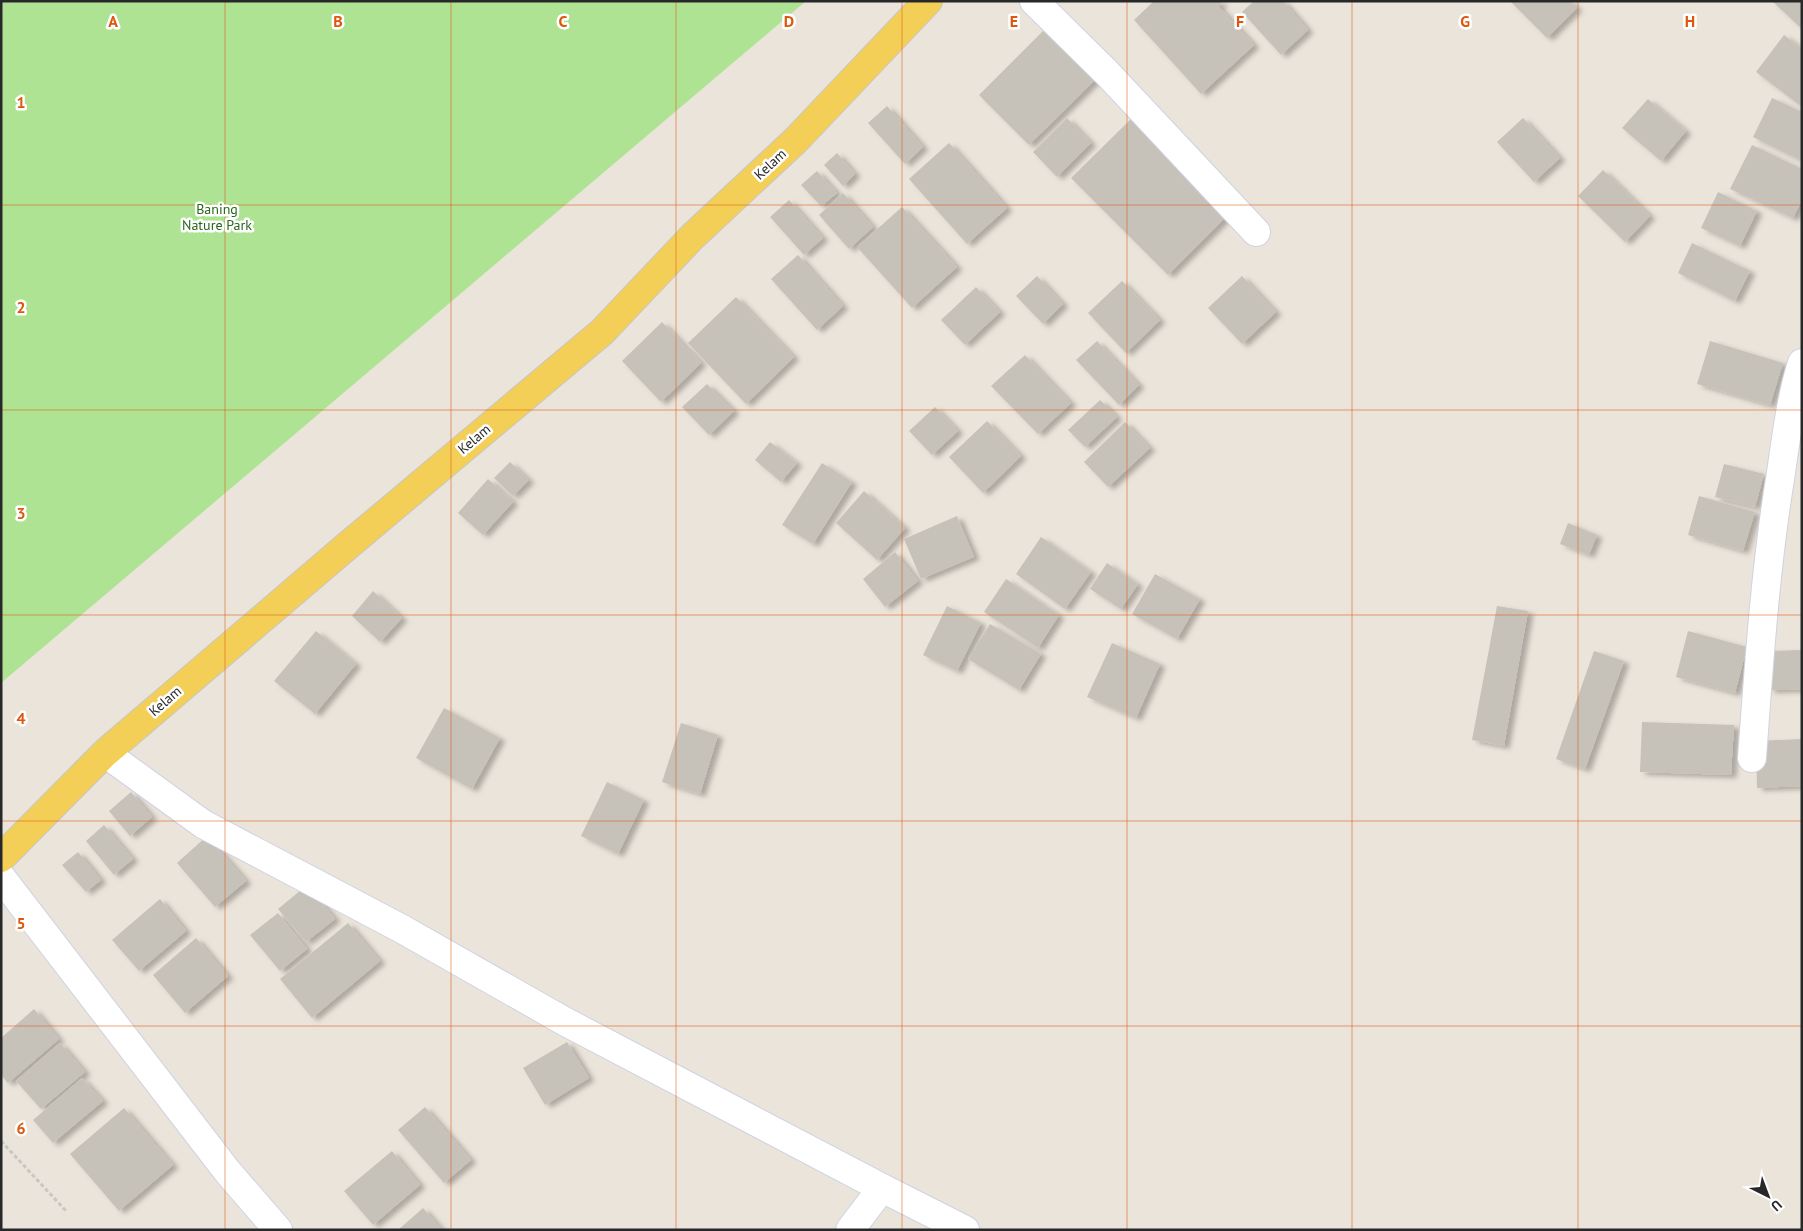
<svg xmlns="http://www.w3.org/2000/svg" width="1803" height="1231" font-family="'PT Sans',sans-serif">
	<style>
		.green { fill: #afe394 }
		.building { fill: #c6c1b9; filter: url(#shadow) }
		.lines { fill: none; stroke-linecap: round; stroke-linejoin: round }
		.street-casing { stroke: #cfd2e2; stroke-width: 30 }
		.primary-casing { stroke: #c7c7c7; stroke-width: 30 }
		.path { stroke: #c7c7c7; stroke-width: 3; stroke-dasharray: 4 2.5; stroke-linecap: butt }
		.street { stroke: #fff; stroke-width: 28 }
		.primary { stroke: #f3cf57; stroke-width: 28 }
		.grid { fill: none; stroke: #de570d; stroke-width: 1; stroke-opacity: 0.55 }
		.labels { text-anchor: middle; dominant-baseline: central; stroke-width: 5; stroke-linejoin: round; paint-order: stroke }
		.street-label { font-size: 14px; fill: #282828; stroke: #fff }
		.park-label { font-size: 14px; fill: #286618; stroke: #fff }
		.grid-label { font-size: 16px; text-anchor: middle; font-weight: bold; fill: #de570d; stroke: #fff; stroke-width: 5; stroke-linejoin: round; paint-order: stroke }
	</style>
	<defs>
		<filter id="shadow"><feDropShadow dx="5.5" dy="3" stdDeviation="2.5" flood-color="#0004"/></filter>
	</defs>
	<rect width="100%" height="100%" fill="#ebe4da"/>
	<path class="green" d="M1 1H806L1 683Z"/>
	<g class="building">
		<path d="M1154 1H1223L1218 6 1254 45 1201 94 1134 20Z"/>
		<path d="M1254 1H1283L1308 30 1281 55 1242 12Z"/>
		<path d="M1510 1H1570L1577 8 1547 38Z"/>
		<path d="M1772 1H1802V29Z"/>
		<path d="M1053 21 1103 72 1029 145 979 95Z"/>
		<path d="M1784 35 1802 49V107L1756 72Z"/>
		<path d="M1772 98 1802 112V161L1753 137Z"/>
		<path d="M1648 99 1686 131 1661 161 1622 128Z"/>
		<path d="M887 106 923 147 905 164 868 123Z"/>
		<path d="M1135 115 1231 212 1168 275 1071 178Z"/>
		<path d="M1067 118 1091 143 1057 177 1033 152Z"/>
		<path d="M1523 118 1560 158 1534 182 1497 142Z"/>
		<path d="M949 143 1007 208 967 244 909 179Z"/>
		<path d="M1752 145 1802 169V200L1793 218 1730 189Z"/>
		<path d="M837 153 855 174 843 186 824 165Z"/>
		<path d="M1603 170 1650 216 1625 242 1578 196Z"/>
		<path d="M817 171 837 193 821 206 801 185Z"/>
		<path d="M1718 192 1757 211 1740 246 1701 228Z"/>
		<path d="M843 193 873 227 849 249 819 215Z"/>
		<path d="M789 200 823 238 804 255 770 217Z"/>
		<path d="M902 207 957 267 912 308 857 247Z"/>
		<path d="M1692 243 1750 271 1735 301 1678 273Z"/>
		<path d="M798 255 843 306 817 330 771 279Z"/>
		<path d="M1037 276 1063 304 1043 324 1016 296Z"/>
		<path d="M1242 276 1276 312 1242 344 1208 308Z"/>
		<path d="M1122 281 1160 320 1126 353 1088 313Z"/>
		<path d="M976 287 1000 312 965 345 941 320Z"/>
		<path d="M736 297 794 357 746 404 688 343Z"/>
		<path d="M662 322 701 363 661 402 622 361Z"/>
		<path d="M1097 341 1139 385 1119 405 1076 360Z"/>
		<path d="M1710 341 1783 363 1770 405 1697 384Z"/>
		<path d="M1025 355 1071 403 1038 434 991 386Z"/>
		<path d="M707 384 734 411 709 435 682 407Z"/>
		<path d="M1100 400 1117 417 1085 447 1068 430Z"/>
		<path d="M935 407 958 431 932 455 909 431Z"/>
		<path d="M987 421 1021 456 983 493 949 457Z"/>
		<path d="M1125 422 1150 448 1108 487 1084 462Z"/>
		<path d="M770 442 797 463 781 482 755 460Z"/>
		<path d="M510 462 529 480 513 496 494 478Z"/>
		<path d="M822 463 852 482 813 544 782 525Z"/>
		<path d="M1724 464 1764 474 1755 507 1715 497Z"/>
		<path d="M488 479 513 502 483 535 458 513Z"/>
		<path d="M864 491 905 528 877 560 836 523Z"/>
		<path d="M1699 496 1755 512 1743 551 1688 535Z"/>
		<path d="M957 516 974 557 921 579 904 539Z"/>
		<path d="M1568 523 1597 535 1589 555 1560 544Z"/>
		<path d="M1041 537 1091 572 1065 609 1016 574Z"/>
		<path d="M895 552 918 581 885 607 863 579Z"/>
		<path d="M1107 563 1138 584 1121 609 1090 589Z"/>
		<path d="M1155 574 1200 599 1177 639 1132 614Z"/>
		<path d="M1006 579 1059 615 1038 648 984 612Z"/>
		<path d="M373 591 402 618 380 642 352 616Z"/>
		<path d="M947 606 981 623 957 671 923 655Z"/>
		<path d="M1497 606 1528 611 1504 746 1472 740Z"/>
		<path d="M990 624 1041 654 1019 690 968 659Z"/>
		<path d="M316 631 356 664 315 714 274 681Z"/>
		<path d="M1688 631 1747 647 1735 693 1676 677Z"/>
		<path d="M1112 643 1160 664 1136 718 1087 697Z"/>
		<path d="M1802 650V689L1769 690 1768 651Z"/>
		<path d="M1594 651 1624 661 1585 769 1556 759Z"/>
		<path d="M444 708 500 738 472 789 416 758Z"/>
		<path d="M1642 722 1734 725 1731 775 1640 772Z"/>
		<path d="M681 723 718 735 700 794 662 782Z"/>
		<path d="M1802 739V786L1757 788 1756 741Z"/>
		<path d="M607 782 644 800 618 854 581 836Z"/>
		<path d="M131 792 152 817 130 836 109 811Z"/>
		<path d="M104 825 133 859 114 875 86 841Z"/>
		<path d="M207 836 246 881 215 907 177 863Z"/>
		<path d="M78 852 101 880 86 892 62 865Z"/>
		<path d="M307 885 335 919 306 942 278 909Z"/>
		<path d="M160 899 186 931 139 971 112 940Z"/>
		<path d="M278 913 307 949 280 971 250 935Z"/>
		<path d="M348 923 380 961 312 1018 280 979Z"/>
		<path d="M196 938 228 976 185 1013 153 975Z"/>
		<path d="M34 1009 59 1039 8 1083 1 1075V1038Z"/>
		<path d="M567 1042 589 1078 545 1105 523 1068Z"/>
		<path d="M60 1043 85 1072 41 1109 16 1081Z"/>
		<path d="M82 1078 103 1101 53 1143 33 1120Z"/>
		<path d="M425 1107 471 1160 444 1183 398 1130Z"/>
		<path d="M124 1108 173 1165 119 1211 70 1154Z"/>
		<path d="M392 1151 420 1185 373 1225 344 1191Z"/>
		<path d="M423 1208 442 1230H398Z"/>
	</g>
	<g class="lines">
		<g class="street-casing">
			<g id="street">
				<path d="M1034 1 1107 73 1256 232"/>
				<path d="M105 753 203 824 402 929 564 1021 882 1188 850 1230"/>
				<path d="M1752 758C1759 664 1765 571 1780 479 1786 440 1790 401 1802 363"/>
				<path d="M1 877 227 1171 278 1230"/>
				<path d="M882 1188 965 1230"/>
			</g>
		</g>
		<g class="primary-casing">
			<path id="primary" d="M1 858 105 753 346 547 602 332 692 237 796 140 928 1"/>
		</g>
		<path class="path" d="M1 1141 67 1212"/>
		<use href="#street" class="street"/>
		<use href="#primary" class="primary"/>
	</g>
	<path class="grid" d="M225 1V1230M451 1V1230M676 1V1230M902 1V1230M1127 1V1230M1352 1V1230M1578 1V1230M1 205H1802M1 410H1802M1 615H1802M1 821H1802M1 1026H1802"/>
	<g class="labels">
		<g class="street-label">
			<text transform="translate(770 164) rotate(-43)">Kelam</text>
			<text transform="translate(474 439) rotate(-40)">Kelam</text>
			<text transform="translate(165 701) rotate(-41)">Kelam</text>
		</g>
		<g class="park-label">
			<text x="217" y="209">Baning<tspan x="217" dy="16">Nature Park</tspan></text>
		</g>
	</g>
	<g class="grid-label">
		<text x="113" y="27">A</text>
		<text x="338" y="27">B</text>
		<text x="563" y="27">C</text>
		<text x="789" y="27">D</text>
		<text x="1014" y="27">E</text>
		<text x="1240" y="27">F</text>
		<text x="1465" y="27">G</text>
		<text x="1690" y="27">H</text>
		<text x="21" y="108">1</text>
		<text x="21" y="313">2</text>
		<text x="21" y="519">3</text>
		<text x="21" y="724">4</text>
		<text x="21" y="929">5</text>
		<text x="21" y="1134">6</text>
	</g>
	<rect width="1803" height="1231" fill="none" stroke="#282828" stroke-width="5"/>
	<g transform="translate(1768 1196) rotate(138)" stroke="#ffffff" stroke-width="4" paint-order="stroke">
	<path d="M0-4L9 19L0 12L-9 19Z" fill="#282828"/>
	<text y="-8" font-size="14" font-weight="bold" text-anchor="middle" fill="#282828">U</text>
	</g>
</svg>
